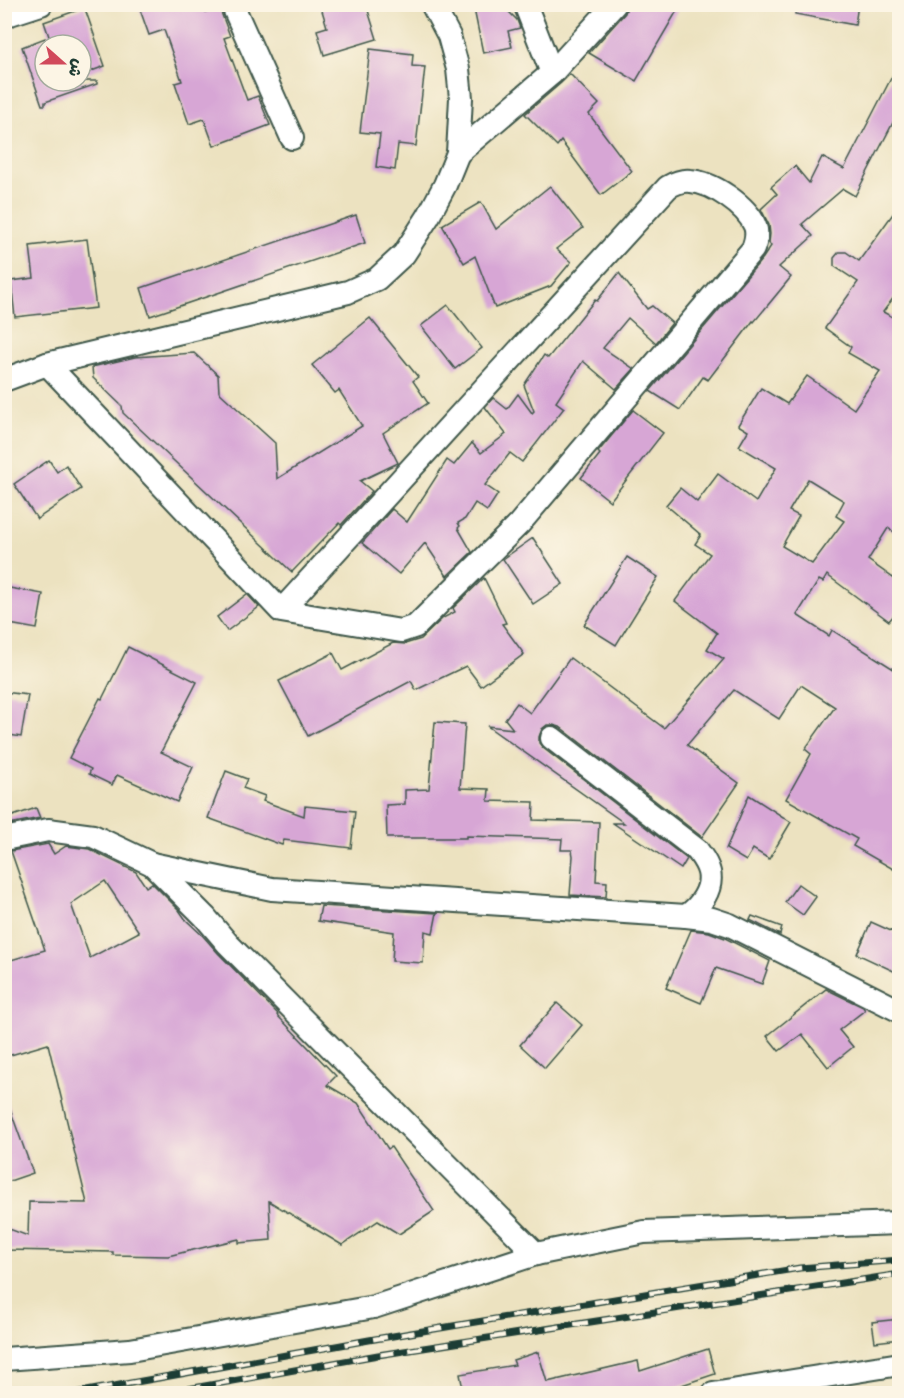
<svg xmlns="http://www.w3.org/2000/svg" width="904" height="1398" font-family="'Balsamiq Sans','Playpen Sans Arabic',sans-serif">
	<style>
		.building { fill: #d7a6d5; fill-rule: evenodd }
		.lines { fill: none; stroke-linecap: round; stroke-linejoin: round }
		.minor-casing { stroke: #3e5649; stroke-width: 26 }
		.minor { stroke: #fff; stroke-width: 22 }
		.rail-casing { stroke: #1f3d34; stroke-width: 7 }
		.rail { stroke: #fcf5e5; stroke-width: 4.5; stroke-dasharray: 14; stroke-linecap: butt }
	</style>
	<rect width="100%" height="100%" fill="#fcf5e5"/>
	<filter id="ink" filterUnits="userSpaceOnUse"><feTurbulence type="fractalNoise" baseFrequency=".0167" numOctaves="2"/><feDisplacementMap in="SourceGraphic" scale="12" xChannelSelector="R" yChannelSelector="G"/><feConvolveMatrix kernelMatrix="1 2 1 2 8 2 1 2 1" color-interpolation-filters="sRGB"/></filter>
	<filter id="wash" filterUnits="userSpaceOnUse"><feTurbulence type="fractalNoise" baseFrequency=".008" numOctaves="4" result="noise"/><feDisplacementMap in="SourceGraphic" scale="24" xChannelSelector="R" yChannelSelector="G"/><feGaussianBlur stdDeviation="1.35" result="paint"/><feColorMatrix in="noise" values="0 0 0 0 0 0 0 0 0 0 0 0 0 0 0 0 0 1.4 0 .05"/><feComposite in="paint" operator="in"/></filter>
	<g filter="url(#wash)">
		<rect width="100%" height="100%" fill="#ece2c0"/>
		<g id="blocks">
			<g class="building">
				<path d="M138 4H204L206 12 219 7 230 36 224 38 247 100 258 96 270 125 214 146 204 119 189 124 175 83 182 81 164 30 149 35Z"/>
				<path d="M320 4H366L377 39 324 55 317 30 327 27Z"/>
				<path d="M473 4H501L517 20 520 28 508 31 512 47 483 53Z"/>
				<path d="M628 4H681L636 81 589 53 625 13Z"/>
				<path d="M796 4H858L855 25 795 14Z"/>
				<path d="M84 6 105 66 81 75V45H52L44 22 81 9V7Z"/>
				<path d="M45 38V81H97V84L45 102V105H42L22 47Z"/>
				<path d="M370 49 413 54 412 66 425 67 416 146 398 144 395 170 376 167 380 134 360 132Z"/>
				<path d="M900 61V109L855 196 843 189 802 224 813 236 779 267 791 277 754 322 753 321 708 380 703 377 680 410 650 391 763 258 771 246 769 243 770 234 769 225 761 209 777 194 771 187 795 166 809 183 822 157 844 169Z"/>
				<path d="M570 74 599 104 589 114 632 171 601 195 561 141 557 146 525 114 561 83Z"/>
				<path d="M550 186 583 228 556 249 571 262 551 286 495 308 475 256 464 263 442 225 481 202 496 229Z"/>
				<path d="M900 204V289L883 312 900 321V536L888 528 868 560 900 583V608L889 621 827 575 823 582 819 580 797 615 829 636 832 630 900 673V873L853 846 857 839 786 799 811 754 805 749 835 707 801 685 779 719 734 690 687 745 739 783 702 837 560 727 553 725H547L542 729 539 737V743L543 748 687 859 681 869 613 823H624L487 726 513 729 505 719 517 703 530 713 570 658 664 728 724 659 707 649 717 633 675 601 710 554 695 544 701 535 666 505 680 488 697 502 718 474 756 502 776 468 739 446 748 431 738 425 761 388 787 404 807 376 854 409 880 371 848 353 851 347 825 328 858 282 834 266V258L839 252H846L859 261ZM808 479 844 501 836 516 844 521 812 564 782 546 799 516 789 511Z"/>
				<path d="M356 215 365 243 150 316 141 288Z"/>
				<path d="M87 239 96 308 15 317 11 281 34 278 30 246Z"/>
				<path d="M619 273 647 309 652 306 672 323 656 343 628 318 603 348 634 369 616 389 583 361 556 402 564 408 522 462 510 453 485 485 498 494 487 511 475 503 465 519 458 523 460 526 458 528 472 552 447 576 425 543 399 574 362 543 392 509 407 522 447 460 454 465 472 443 481 453 506 434 485 407 493 398 507 409 518 394 532 413 534 411 524 385 544 355 548 358 595 300 597 301Z"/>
				<path d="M448 305 482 348 455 369 421 326Z"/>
				<path d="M370 318 418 377 413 381 428 403 383 433 398 463 360 481 372 491 341 525 339 523 292 572 123 413 122 406 93 378 92 367 135 357 194 353 218 375 219 392 275 443 277 479 362 426 339 390 335 393 312 365Z"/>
				<path d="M633 410 663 433 610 501 581 478 600 454 598 452Z"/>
				<path d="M49 460 57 472 66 465 81 489 37 519 14 484Z"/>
				<path d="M533 538 563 584 533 604 503 559Z"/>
				<path d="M627 557 658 577 616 645 584 625Z"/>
				<path d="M484 578 506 623 502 624 524 654 481 686 466 666 416 690 411 681 308 736 279 681 333 653 342 670 393 643 405 644 421 639 443 618 455 612 453 608Z"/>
				<path d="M4 587 43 594 37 629 4 623Z"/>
				<path d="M247 594 259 607 227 631 217 617Z"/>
				<path d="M128 647 197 682 161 752 193 767 177 802 117 775 112 785 89 774 91 769 69 758 100 698 102 699Z"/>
				<path d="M4 692 28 695 21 737 4 734Z"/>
				<path d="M435 722 465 724 460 788 489 789 488 801 534 802 533 820 599 822 596 881 607 882 606 897 570 895 573 856 572 850H561L562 839 466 836V838H387L386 805 405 804V790L429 789Z"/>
				<path d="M226 771 247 779 243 788 265 796 263 801 304 816 305 806 355 811 351 848 284 840 282 845 208 818Z"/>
				<path d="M749 795 791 822 769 859 753 849 746 861 726 849Z"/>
				<path d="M36 808 40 818 4 825V819Z"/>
				<path d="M48 844 54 854 66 846 89 849 136 872 146 887 152 883 179 910 186 920 203 936 218 953 278 1014 277 1015 336 1076 327 1085 358 1103 388 1149 391 1147 434 1211 399 1234 378 1221 342 1245 269 1201 271 1240 239 1243V1239L168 1256 113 1255V1252L4 1250V1227L28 1236 29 1202 87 1203 48 1044 4 1057V962L45 950 11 851ZM105 881 139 932 90 958 71 904Z"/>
				<path d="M798 884 816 897 803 915 785 902Z"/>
				<path d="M321 906 437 913 433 933 425 931 423 963 392 961 394 932 318 921Z"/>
				<path d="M752 916 782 927 780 935 750 920Z"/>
				<path d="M871 922 900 935V974L857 954Z"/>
				<path d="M691 930 709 932 725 938 770 961 762 984 716 968 701 1003 666 988Z"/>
				<path d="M826 989 863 1007 865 1010 839 1030 853 1047 828 1067 802 1034 779 1051 767 1036Z"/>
				<path d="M557 1003 582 1025 545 1068 520 1045Z"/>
				<path d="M4 1101H7L33 1173 4 1183Z"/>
				<path d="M900 1319V1339L875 1342 872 1322Z"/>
				<path d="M708 1349 715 1374 664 1391V1389L644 1394H464L460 1374 515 1365 513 1360 538 1352 547 1382 638 1361 640 1371Z"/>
			</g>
		</g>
	</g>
	<g filter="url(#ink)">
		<use href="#blocks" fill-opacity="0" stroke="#3e5649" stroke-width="1.5"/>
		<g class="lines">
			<g class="minor-casing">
				<g id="minor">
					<path d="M232 4 292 138"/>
					<path d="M525 4 552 73"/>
					<path d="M4 16 41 4"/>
					<path d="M458 153 552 73 615 4"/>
					<path d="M47 364 281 611 401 631 416 626 519 524 753 249C756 241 758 234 755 226 747 206 712 182 690 181 682 180 675 183 668 187L281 611"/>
					<path d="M4 380 47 364 348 292 377 279 404 254 428 217 445 185 458 153 461 98 458 69 449 36 432 4"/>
					<path d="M552 738 697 850C702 857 707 863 709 872 713 889 700 907 686 916"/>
					<path d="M4 839 48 830 93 836 152 864 205 917 228 944 536 1254"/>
					<path d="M152 864 272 889 686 916 712 919 730 925 900 1011"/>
					<path d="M4 1359 130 1350 374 1307 536 1254 644 1232 900 1223"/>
					<path d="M713 1394 900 1364"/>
				</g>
			</g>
			<use href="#minor" class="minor"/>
			<g class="rail-casing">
				<g id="rail">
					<path d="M70 1394 369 1340 800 1268 900 1260"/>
					<path d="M160 1394 378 1355 900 1274"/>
				</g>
			</g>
			<use href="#rail" class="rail"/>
		</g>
	</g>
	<rect width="904" height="1398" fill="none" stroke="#fcf5e5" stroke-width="24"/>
	<g transform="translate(63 63) rotate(111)"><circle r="28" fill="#fcf5e5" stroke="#a4ab9e" stroke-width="1.5"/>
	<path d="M0-4.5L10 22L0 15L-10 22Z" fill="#d1495b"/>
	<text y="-9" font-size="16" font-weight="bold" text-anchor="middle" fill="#1f3d34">ش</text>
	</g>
</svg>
